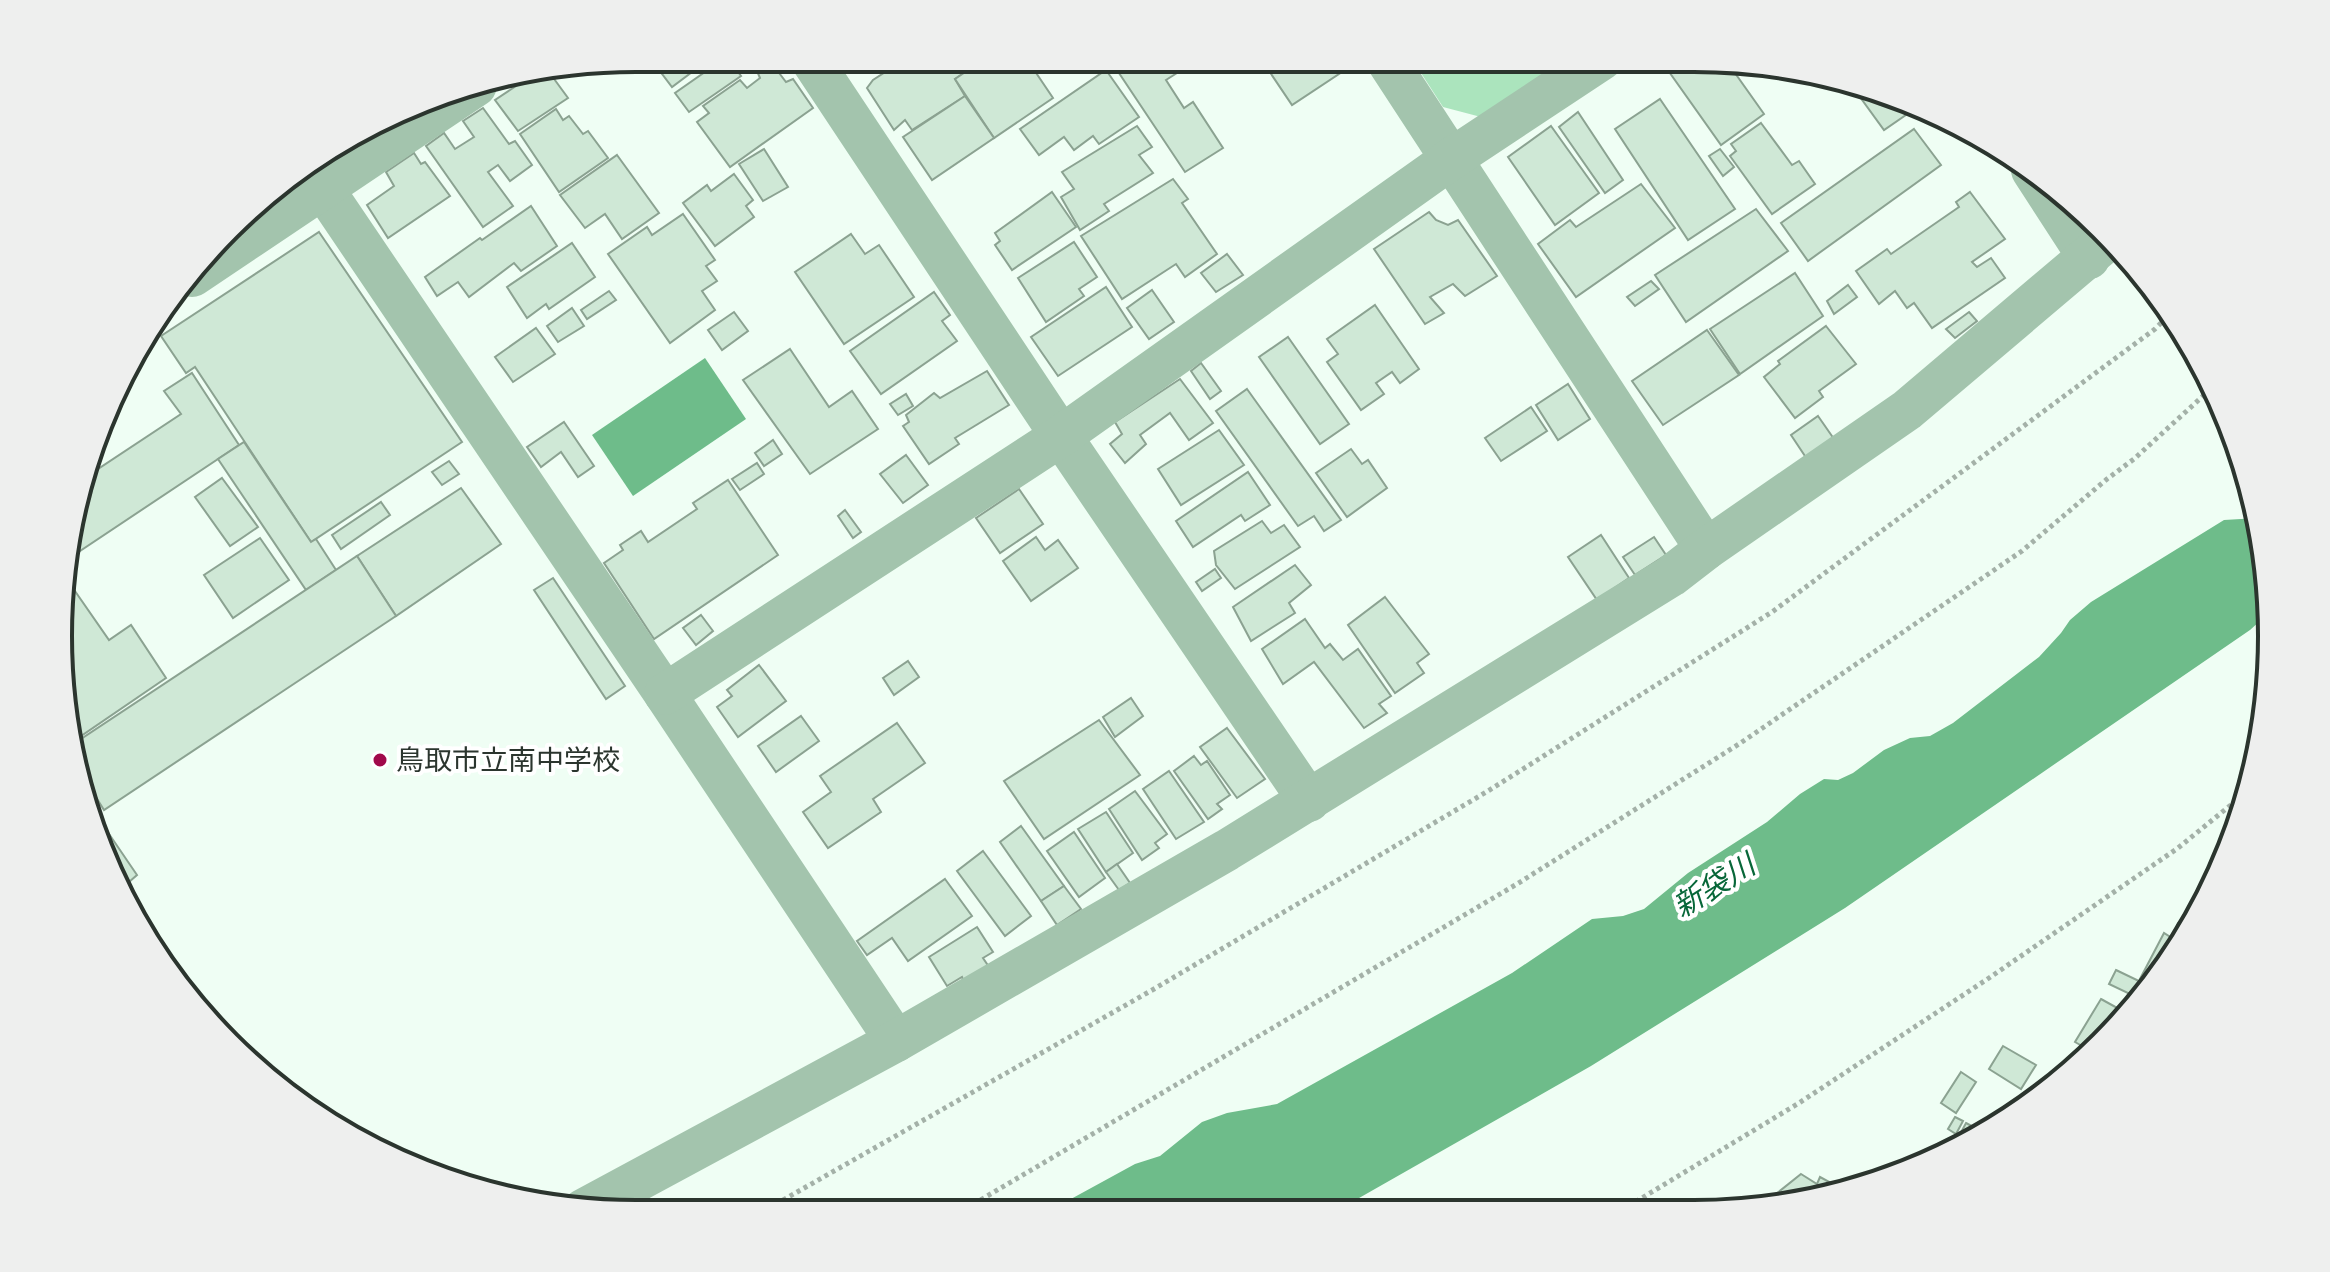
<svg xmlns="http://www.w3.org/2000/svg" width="2330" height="1272" font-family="'Fira Sans','Noto Sans JP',sans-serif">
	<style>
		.green { fill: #abe4bd }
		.water { fill: #6ebc8a }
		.building { fill: #cfe8d6; stroke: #8ba291; stroke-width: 2 }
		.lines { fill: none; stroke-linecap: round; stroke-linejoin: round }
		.path { stroke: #a4b1a8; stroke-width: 5; stroke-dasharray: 4 4; stroke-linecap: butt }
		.minor { stroke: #a3c4ad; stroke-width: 42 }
		.tertiary { stroke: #a3c4ad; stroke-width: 44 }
		.poi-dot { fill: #a1094b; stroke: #fff; stroke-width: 3 }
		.labels { text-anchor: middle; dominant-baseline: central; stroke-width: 8; stroke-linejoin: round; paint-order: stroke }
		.poi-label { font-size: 28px; fill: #2b352e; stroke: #fff; text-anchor: start }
		.water-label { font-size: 30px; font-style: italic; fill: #086739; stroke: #fff }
		.rim { fill: none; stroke: #2b352e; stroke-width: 4 }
	</style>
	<rect width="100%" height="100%" fill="#effef4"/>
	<path class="green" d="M1412 59H1567L1481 117 1443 107Z"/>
	<g class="water">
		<path d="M705 358 746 419 633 496 592 435Z"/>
		<path d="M2258 518 2271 598 2270 612 2250 630 1845 908 1591 1066 1338 1210 1049 1211 1135 1164 1160 1156 1202 1122 1227 1113 1277 1104 1512 973 1592 919 1623 916 1644 909 1688 873 1767 822 1800 794 1824 779 1838 780 1853 773 1884 750 1910 738 1930 736 1953 723 2039 657 2061 633 2070 620 2091 602 2224 520Z"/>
	</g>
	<g class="building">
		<path d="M650 58H688L696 69 672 87Z"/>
		<path d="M725 58H728L741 76 689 112 675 93Z"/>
		<path d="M907 58H986L955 79 965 96 912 130 905 120 894 130 867 88 873 80Z"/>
		<path d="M986 58H1026L1053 98 994 138 955 79Z"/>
		<path d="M1128 59H1199L1166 80 1184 108 1193 102 1223 148 1185 172 1115 67Z"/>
		<path d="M1261 59H1350L1354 64 1292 105Z"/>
		<path d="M1660 59H1725L1764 114 1721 145Z"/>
		<path d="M770 61 786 82 793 79 813 108 730 167 697 122 709 113 703 106 740 80 747 88 760 78 757 71Z"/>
		<path d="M1106 70 1139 117 1099 144 1093 136 1074 150 1064 137 1039 155 1020 129Z"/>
		<path d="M549 72 568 98 518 131 495 100 531 76 535 80Z"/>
		<path d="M1856 83 1916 108 1884 130 1852 86Z"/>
		<path d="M965 96 994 138 932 180 903 137Z"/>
		<path d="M1660 99 1735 209 1688 240 1615 129Z"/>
		<path d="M483 108 509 144 515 141 532 165 510 181 498 165 488 172 513 206 483 227 426 146 444 133 455 149 474 137 463 121Z"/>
		<path d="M556 109 563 120 569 116 583 134 588 131 608 158 559 192 520 134Z"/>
		<path d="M1578 112 1623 180 1605 193 1559 127Z"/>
		<path d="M1761 123 1792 165 1799 161 1815 184 1772 214 1730 156 1736 151 1731 144Z"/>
		<path d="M1137 126 1152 147 1139 155 1153 173 1104 204 1109 211 1080 230 1061 197 1074 189 1062 172Z"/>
		<path d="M1551 126 1599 193 1555 225 1508 157Z"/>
		<path d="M1914 129 1941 165 1808 261 1781 223Z"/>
		<path d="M764 149 788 187 763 201 739 164Z"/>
		<path d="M1720 149 1734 167 1723 176 1709 156Z"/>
		<path d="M414 153 421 164 425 162 450 196 388 238 367 205 394 186 386 172Z"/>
		<path d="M617 155 659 213 622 239 605 214 585 228 560 195Z"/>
		<path d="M734 174 753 200 746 206 754 217 715 246 683 203 707 185 711 191Z"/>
		<path d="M1173 179 1188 199 1182 203 1217 254 1185 277 1176 264 1122 299 1081 236Z"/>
		<path d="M1641 184 1675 228 1576 297 1538 244 1570 220 1576 227Z"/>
		<path d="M1052 192 1076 227 1012 270 995 245 1000 241 995 233Z"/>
		<path d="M1970 192 2005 239 1972 262 1977 267 1991 258 2005 278 1932 328 1914 303 1907 308 1895 291 1879 304 1856 271 1887 249 1891 254 1959 207 1956 202Z"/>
		<path d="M531 206 557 246 521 271 514 263 469 297 458 282 437 296 425 277 480 238 482 240Z"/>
		<path d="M1756 209 1788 251 1686 322 1655 275Z"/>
		<path d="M1429 212 1436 220 1448 225 1458 220 1497 276 1465 296 1453 284 1430 297 1444 313 1425 324 1374 249Z"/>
		<path d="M683 214 715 260 706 266 717 281 702 291 715 310 670 343 608 254 647 227 652 235Z"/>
		<path d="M319 232 462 442 311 542 195 367 186 373 161 336Z"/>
		<path d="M851 234 865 254 879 245 914 297 844 344 795 272Z"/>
		<path d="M1074 242 1097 277 1079 289 1084 296 1046 322 1018 278Z"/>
		<path d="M572 243 595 277 549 309 546 304 527 318 507 287Z"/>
		<path d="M1227 254 1243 275 1216 292 1201 273Z"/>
		<path d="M1795 273 1823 316 1740 374 1710 329Z"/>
		<path d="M1651 281 1659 289 1635 306 1627 297Z"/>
		<path d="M1848 285 1857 297 1834 314 1827 301Z"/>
		<path d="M1106 287 1132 327 1058 376 1031 337Z"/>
		<path d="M1152 290 1174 322 1149 339 1127 308Z"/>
		<path d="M609 291 616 300 587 319 581 310Z"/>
		<path d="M934 292 950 315 942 321 957 341 881 394 850 351Z"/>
		<path d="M1375 305 1419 369 1400 383 1392 372 1376 383 1384 394 1361 410 1327 362 1338 354 1327 339Z"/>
		<path d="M572 308 584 326 558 342 547 326Z"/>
		<path d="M734 312 748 331 722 350 708 330Z"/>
		<path d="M1969 312 1977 321 1955 338 1946 329Z"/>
		<path d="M1826 326 1856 364 1819 391 1823 397 1795 418 1764 377 1780 364 1778 361Z"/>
		<path d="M536 328 555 354 513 382 495 357Z"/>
		<path d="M1707 330 1739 375 1663 425 1632 381Z"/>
		<path d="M1288 337 1349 424 1320 444 1259 357Z"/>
		<path d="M790 349 829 407 852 391 878 429 810 474 743 380Z"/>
		<path d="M1201 363 1221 391 1210 399 1191 371Z"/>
		<path d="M987 371 1009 405 955 438 959 444 929 464 903 426 909 422 906 415 934 393 940 398Z"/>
		<path d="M192 373 239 445 71 557 78 487 80 481 181 414 164 391Z"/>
		<path d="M1180 379 1213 423 1189 440 1170 413 1140 435 1146 444 1125 463 1110 444 1122 434 1115 422Z"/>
		<path d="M1568 384 1590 419 1558 440 1536 405Z"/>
		<path d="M1247 389 1341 520 1324 531 1314 516 1298 526 1216 411Z"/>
		<path d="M906 394 913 406 898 415 890 404Z"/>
		<path d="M1531 407 1547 431 1501 461 1485 438Z"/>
		<path d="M1818 416 1834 439 1807 459 1791 435Z"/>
		<path d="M564 422 594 466 578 477 561 452 541 467 527 447Z"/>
		<path d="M1219 430 1244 465 1181 505 1158 469Z"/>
		<path d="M773 440 782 454 764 466 755 453Z"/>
		<path d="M244 442 311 542 316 539 336 570 306 590 218 459Z"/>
		<path d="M1351 449 1362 464 1368 460 1387 488 1347 517 1316 473Z"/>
		<path d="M906 455 928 485 903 503 880 474Z"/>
		<path d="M449 461 459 474 442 485 432 472Z"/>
		<path d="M757 463 764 474 740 490 732 479Z"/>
		<path d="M1248 472 1270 505 1245 521 1241 515 1193 547 1176 521Z"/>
		<path d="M222 478 258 527 230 546 195 497Z"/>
		<path d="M728 480 778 555 654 639 604 563 623 550 620 545 641 531 648 542 697 509 693 503Z"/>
		<path d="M461 488 501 544 396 616 357 556Z"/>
		<path d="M1019 489 1043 524 1000 553 976 518Z"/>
		<path d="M381 502 390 515 341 549 332 535Z"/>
		<path d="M845 510 861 532 853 538 838 516Z"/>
		<path d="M1262 521 1271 533 1284 525 1300 547 1235 589 1216 565 1214 551Z"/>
		<path d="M1601 535 1629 578 1597 600 1568 557Z"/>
		<path d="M1036 537 1045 550 1058 540 1078 568 1031 601 1003 561Z"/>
		<path d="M1654 537 1666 555 1635 575 1623 557Z"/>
		<path d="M260 538 289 580 233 618 204 575Z"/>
		<path d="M357 556 396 616 104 810 84 778 75 743Z"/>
		<path d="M1295 565 1311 585 1289 603 1295 613 1251 641 1233 607Z"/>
		<path d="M1215 569 1221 578 1202 591 1196 582Z"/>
		<path d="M553 578 625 686 606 699 534 590Z"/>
		<path d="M68 581 109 640 131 625 166 678 81 736 70 720 59 674Z"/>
		<path d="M1385 597 1429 654 1417 663 1424 673 1395 693 1348 625Z"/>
		<path d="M701 615 713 631 696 645 683 628Z"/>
		<path d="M1305 619 1325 648 1330 644 1343 660 1358 649 1391 696 1379 704 1387 713 1364 728 1314 662 1283 684 1262 649Z"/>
		<path d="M908 661 919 677 894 695 883 678Z"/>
		<path d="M759 665 786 701 738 737 717 707 732 696 727 690Z"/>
		<path d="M1131 698 1143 716 1115 737 1103 717Z"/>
		<path d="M801 716 819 741 776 772 758 746Z"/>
		<path d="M1099 720 1140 775 1044 839 1004 781Z"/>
		<path d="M897 723 925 763 873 799 881 812 828 848 803 812 831 792 820 776Z"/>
		<path d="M1227 728 1265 779 1237 798 1200 747Z"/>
		<path d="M1194 756 1201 765 1207 761 1230 795 1217 804 1222 809 1208 819 1174 771Z"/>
		<path d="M1169 771 1204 822 1176 839 1143 789Z"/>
		<path d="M1135 791 1167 834 1155 843 1159 848 1142 860 1109 809Z"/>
		<path d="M90 806 137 875 129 882 97 834Z"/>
		<path d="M1106 812 1133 853 1106 872 1078 829Z"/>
		<path d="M1021 826 1064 886 1041 901 1000 842Z"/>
		<path d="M1074 832 1105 878 1079 897 1047 851Z"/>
		<path d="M983 851 1031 916 1005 936 957 871Z"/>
		<path d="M1117 864 1130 883 1119 890 1106 872Z"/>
		<path d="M945 879 972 916 908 961 892 938 867 955 857 941Z"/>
		<path d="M1064 886 1081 909 1057 925 1041 901Z"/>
		<path d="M2202 908 2195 925 2151 986 2140 979 2164 933 2172 938 2178 923Z"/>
		<path d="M977 927 993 952 983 958 989 967 964 982 962 977 947 986 929 957Z"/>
		<path d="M2116 970 2141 982 2134 996 2109 984Z"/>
		<path d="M2101 999 2130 1015 2091 1051 2075 1042Z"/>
		<path d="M2003 1046 2036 1065 2021 1089 1989 1069Z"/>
		<path d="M1961 1072 1976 1082 1956 1113 1941 1103Z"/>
		<path d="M1955 1117 1963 1121 1956 1134 1948 1129Z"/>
		<path d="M1966 1123 1983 1132 1964 1142 1958 1138Z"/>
		<path d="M1801 1174 1817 1184 1820 1177 1846 1191 1794 1203 1776 1194Z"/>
	</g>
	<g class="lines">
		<g class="path">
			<path d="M1622 1210 1799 1103 1989 978 2178 848 2248 791"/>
			<path d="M762 1212 1154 989 1488 791 1772 612 2155 329 2171 313"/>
			<path d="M960 1212 1517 884 1739 744 2022 551 2107 479 2134 459 2214 386"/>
		</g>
		<g class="minor">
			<path d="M810 58 1061 436 1309 801"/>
			<path d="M1386 59 1706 549"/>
			<path d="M307 165 665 694 896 1041"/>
			<path d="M2032 170 2089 258"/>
			<path d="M665 694 1061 436 1451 159 1602 59"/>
			<path d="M583 1210 896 1041 1227 850 1671 576 1706 549 1907 410 2110 238"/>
		</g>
		<path class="tertiary" d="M192 275 475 85"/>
	</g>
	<circle class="poi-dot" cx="380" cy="760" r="8"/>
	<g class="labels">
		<g class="poi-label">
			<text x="396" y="760">鳥取市立南中学校</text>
		</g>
		<g class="water-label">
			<text transform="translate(1714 886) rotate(-32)">新袋川</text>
		</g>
	</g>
	<path d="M0 0H2330V1272H0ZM636 72H1694A564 564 0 0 1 2258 636V636A564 564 0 0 1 1694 1200H636A564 564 0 0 1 72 636V636A564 564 0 0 1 636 72Z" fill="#eeefee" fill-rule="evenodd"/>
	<path class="rim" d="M636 72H1694A564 564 0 0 1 2258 636V636A564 564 0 0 1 1694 1200H636A564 564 0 0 1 72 636V636A564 564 0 0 1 636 72Z"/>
</svg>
